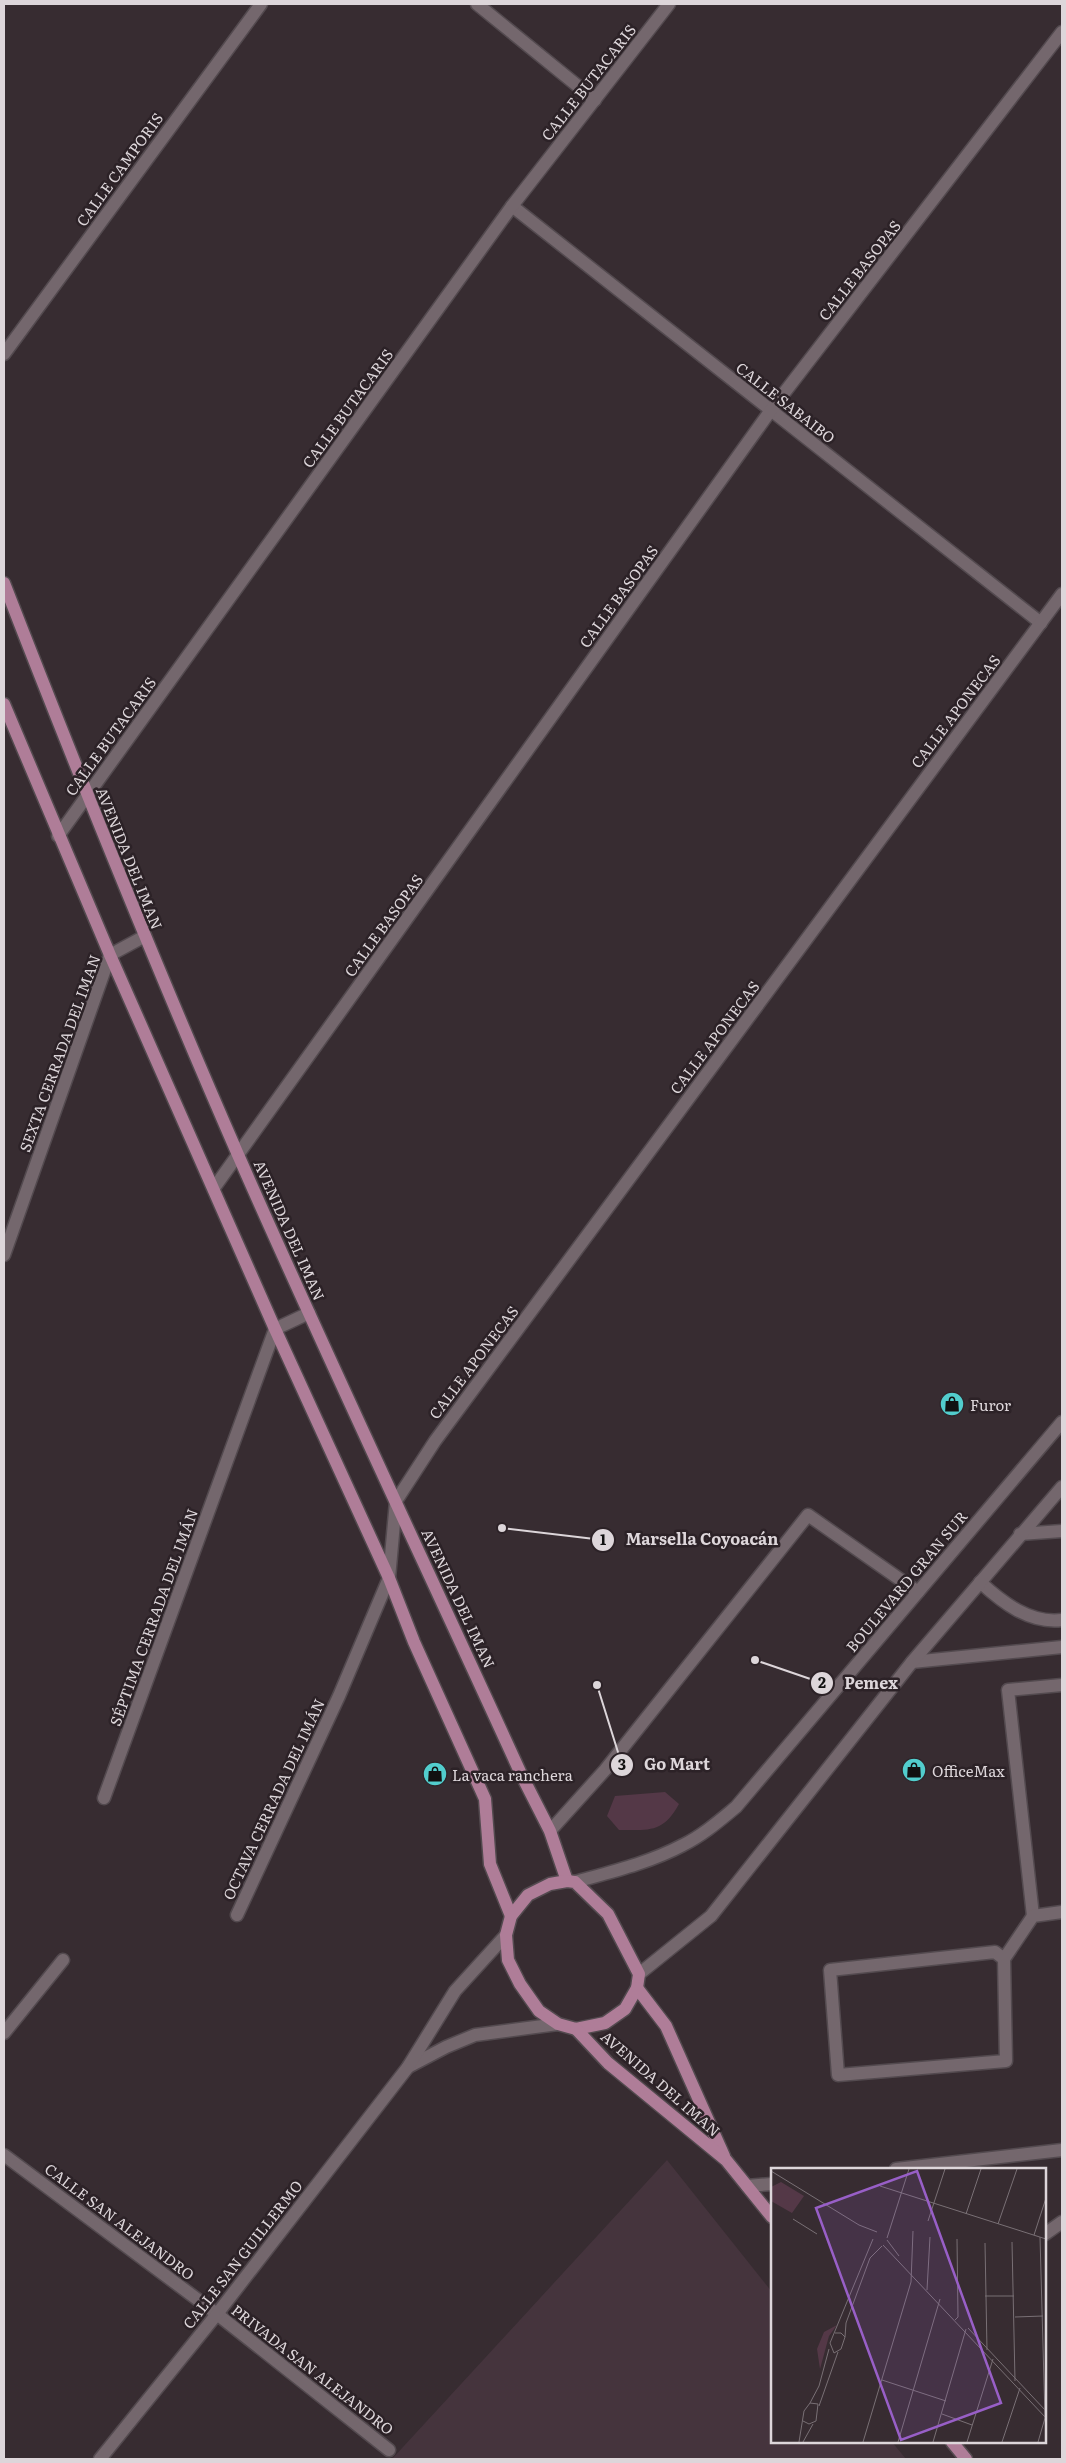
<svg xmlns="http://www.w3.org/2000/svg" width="1066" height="2463" font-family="Literata,serif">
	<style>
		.built { fill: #45343d }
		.green { fill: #543847 }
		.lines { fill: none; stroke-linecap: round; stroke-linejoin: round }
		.minor-casing { stroke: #534a4f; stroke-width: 15 }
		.major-casing { stroke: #534a4f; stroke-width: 15 }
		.minor { stroke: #74676d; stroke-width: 12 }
		.major { stroke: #af7d98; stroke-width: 12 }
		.labels { text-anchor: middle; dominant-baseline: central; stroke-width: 5; stroke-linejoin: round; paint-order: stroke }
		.street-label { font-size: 15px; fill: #ddd6da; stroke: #2c2227 }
		.poi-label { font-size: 15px; fill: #ddd6da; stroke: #2c2227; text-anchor: start }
		.inset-road { fill: none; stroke: #797075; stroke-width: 1 }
		.view { fill: #985fc7; fill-opacity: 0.15; stroke: #985fc7; stroke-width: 2.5 }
		.inset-edge { fill: none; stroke: #ddd6da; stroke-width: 2.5 }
		.leader { fill: none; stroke: #ddd6da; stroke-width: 2 }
		.callout-dot { fill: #ddd6da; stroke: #2c2227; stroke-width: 2 }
		.mark-label { font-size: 15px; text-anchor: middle; font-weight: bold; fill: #111 }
		.callout-label { font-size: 16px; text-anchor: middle; font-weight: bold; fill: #ddd6da; stroke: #2c2227; stroke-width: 5; stroke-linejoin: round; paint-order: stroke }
	</style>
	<rect width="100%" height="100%" fill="#372c31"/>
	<path class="built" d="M667 2160 772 2292V2442H892L906 2459H392Z"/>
	<path class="green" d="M665 1792 679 1804C663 1833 650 1830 619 1830L607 1816 615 1796Z"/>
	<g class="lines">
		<g class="minor-casing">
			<g id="minor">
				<path d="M477 4 595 100"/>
				<path d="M512 206 1041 623"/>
				<path d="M4 354 261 4"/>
				<path d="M58 836 512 206 669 4"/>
				<path d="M214 1188 771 410 1062 32"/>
				<path d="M4 1255 110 955 145 936"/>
				<path d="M1020 1534 1062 1531"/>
				<path d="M980 1582C1003 1603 1030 1624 1062 1620"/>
				<path d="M912 1662 1062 1647"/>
				<path d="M104 1798 275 1329 309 1313"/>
				<path d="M550 1831 605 1770 808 1515 918 1592"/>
				<path d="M575 1882C611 1872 649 1863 683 1845 703 1835 719 1821 736 1807L1062 1422"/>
				<path d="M237 1915 339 1696 389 1578 396 1501 435 1441 1062 594"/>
				<path d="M1033 1916 1008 1690 1062 1685"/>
				<path d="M1004 1959 995 1952 830 1970 838 2075 1006 2061 1004 1959 1033 1916 1062 1912"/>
				<path d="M639 1974 711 1916 912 1662 1062 1487"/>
				<path d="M4 2033 63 1960"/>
				<path d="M408 2067 446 2047 475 2035 558 2024"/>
				<path d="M4 2155 217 2314 389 2450"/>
				<path d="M896 2169 1062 2150"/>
				<path d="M747 2186 772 2184"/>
				<path d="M1045 2234 1062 2222"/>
				<path d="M100 2459 217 2314 408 2067 455 1991 506 1935"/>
			</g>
		</g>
		<g class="major-casing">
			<g id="major">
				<path d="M4 583C79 776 156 967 239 1157 330 1364 427 1568 521 1774L550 1831 567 1881"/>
				<path d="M4 704 110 955 275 1329 389 1578 414 1642 485 1799 490 1864 511 1916"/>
				<path d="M567 1881 575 1882 608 1914 639 1974 637 1988 625 2009 605 2023 576 2029 558 2024 539 2011 520 1984 508 1960 506 1935 511 1916 528 1895 550 1884Z"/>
				<path d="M637 1988 666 2026 724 2156"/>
				<path d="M576 2029 608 2063 726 2160 772 2217"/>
				<path d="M952 2442 966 2459"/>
			</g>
		</g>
		<use href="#minor" class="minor"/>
		<use href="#major" class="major"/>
	</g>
	<defs>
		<g id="shop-disc" transform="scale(1.25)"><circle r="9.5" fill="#52cdcd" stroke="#2c2227"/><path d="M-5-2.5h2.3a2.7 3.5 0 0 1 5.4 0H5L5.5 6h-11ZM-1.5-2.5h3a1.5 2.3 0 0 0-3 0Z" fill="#111"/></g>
	</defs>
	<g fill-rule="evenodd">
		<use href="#shop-disc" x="952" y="1404"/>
		<use href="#shop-disc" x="914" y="1770"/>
		<use href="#shop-disc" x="435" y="1774"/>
	</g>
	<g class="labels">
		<g class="street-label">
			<text transform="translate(588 82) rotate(-52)">CALLE BUTACARIS</text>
			<text transform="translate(119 169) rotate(-54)">CALLE CAMPORIS</text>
			<text transform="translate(859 270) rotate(-52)">CALLE BASOPAS</text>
			<text transform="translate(786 402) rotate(38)">CALLE SABAIBO</text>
			<text transform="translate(347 408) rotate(-54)">CALLE BUTACARIS</text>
			<text transform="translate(618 596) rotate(-54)">CALLE BASOPAS</text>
			<text transform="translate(955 711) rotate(-53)">CALLE APONECAS</text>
			<text transform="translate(110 736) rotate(-54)">CALLE BUTACARIS</text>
			<text transform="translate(130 858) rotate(68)">AVENIDA DEL IMAN</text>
			<text transform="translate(383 925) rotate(-54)">CALLE BASOPAS</text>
			<text transform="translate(714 1037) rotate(-53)">CALLE APONECAS</text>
			<text transform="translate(59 1053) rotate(-70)">SEXTA CERRADA DEL IMAN</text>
			<text transform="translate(290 1230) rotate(66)">AVENIDA DEL IMAN</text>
			<text transform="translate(473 1362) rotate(-53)">CALLE APONECAS</text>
			<text transform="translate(906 1581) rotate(-50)">BOULEVARD GRAN SUR</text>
			<text transform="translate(459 1598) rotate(65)">AVENIDA DEL IMAN</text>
			<text transform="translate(153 1617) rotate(-70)">SÉPTIMA CERRADA DEL IMÁN</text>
			<text transform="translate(273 1799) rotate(-65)">OCTAVA CERRADA DEL IMÁN</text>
			<text transform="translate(661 2083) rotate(41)">AVENIDA DEL IMAN</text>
			<text transform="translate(120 2221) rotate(37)">CALLE SAN ALEJANDRO</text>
			<text transform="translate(242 2254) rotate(-52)">CALLE SAN GUILLERMO</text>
			<text transform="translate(313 2369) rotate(38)">PRIVADA SAN ALEJANDRO</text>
		</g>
		<g class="poi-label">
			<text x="970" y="1404">Furor</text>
			<text x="932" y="1770">OfficeMax</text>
			<text x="452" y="1774">La vaca ranchera</text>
		</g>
	</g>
	<g transform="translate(771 2168)">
		<rect width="275" height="275" fill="#372c31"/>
		<path d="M10 14 33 28 21 45 0 33V19ZM66 157 58 168 49 201 46 181 53 164Z" fill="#543847"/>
		<path class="inset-road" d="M0 3 88 57 106 64M109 18 275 71M195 46 210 1M22 51 46 66M157 53 174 1M227 56 246 1M263 67 275 30M116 70 138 1M116 72 128 88M241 74 244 213M214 75 216 182M112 77 275 250M156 122 159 69M214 128H243M244 149 272 148M184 152 187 149 186 71M197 160 275 243M64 165H70L74 169 70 181 63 185 59 175 102 71M74 169 75 155 99 90 111 78M111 212 175 233M39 235 48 218 58 181M48 238 67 184M171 246 201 257M28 274 33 243 39 235 47 236 45 253 38 256 32 253M32 274 42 256M92 274 140 114 142 63M127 274 169 131M162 274 195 161M196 274 222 191M231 274 249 220M267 274 274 250 269 69"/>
		<path class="view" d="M146 3 230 235 130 272 45 40Z"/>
		<rect width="275" height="275" class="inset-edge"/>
	</g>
	<path class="leader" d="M502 1528L603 1540M755 1660L822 1683M597 1685L622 1765"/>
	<g class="callout-dot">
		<circle cx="502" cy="1528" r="5"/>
		<circle cx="755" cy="1660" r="5"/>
		<circle cx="597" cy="1685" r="5"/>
		<circle cx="603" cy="1540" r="12"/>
		<circle cx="822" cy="1683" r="12"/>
		<circle cx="622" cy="1765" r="12"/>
	</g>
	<g class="mark-label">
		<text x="603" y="1545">1</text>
		<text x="822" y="1688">2</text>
		<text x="622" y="1770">3</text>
	</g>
	<g class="callout-label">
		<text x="702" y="1545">Marsella Coyoacán</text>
		<text x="871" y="1689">Pemex</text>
		<text x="677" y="1770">Go Mart</text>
	</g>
	<rect width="1066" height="2463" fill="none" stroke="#ddd6da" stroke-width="10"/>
</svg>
